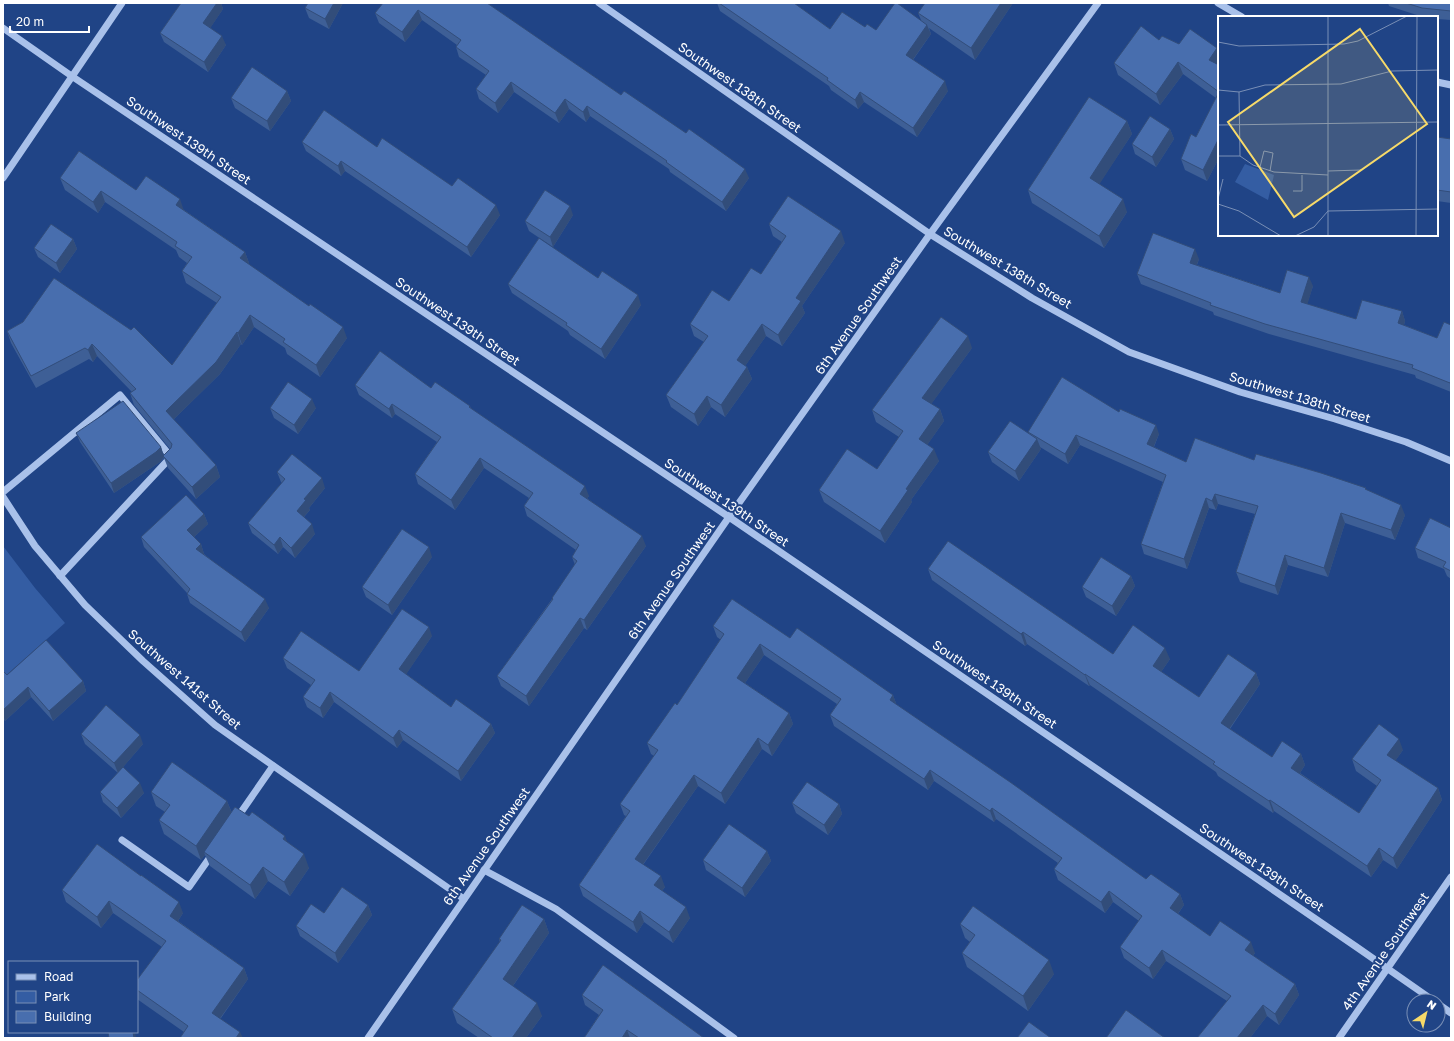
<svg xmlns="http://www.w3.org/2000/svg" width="1454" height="1041" font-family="'Golos Text',sans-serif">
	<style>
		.green { fill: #345da3 }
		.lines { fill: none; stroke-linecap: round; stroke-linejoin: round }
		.minor { stroke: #a9c1ea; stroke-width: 7 }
		.wall { fill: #3e5f96 }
		.shaded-wall { fill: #324d7a }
		.building { fill: #486eae; stroke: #324d7a }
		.labels { text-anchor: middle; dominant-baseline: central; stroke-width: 4; stroke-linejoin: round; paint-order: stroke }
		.street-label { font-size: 13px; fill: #fff; stroke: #204486 }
		.inset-road { fill: none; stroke: #798fb6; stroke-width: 1 }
		.view { fill: #f7da69; fill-opacity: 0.15; stroke: #f7da69; stroke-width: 2 }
		.inset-edge { fill: none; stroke: #fff; stroke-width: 2 }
	</style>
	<rect width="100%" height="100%" fill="#204486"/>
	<path class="green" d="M3 546 35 588 65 623 3 678Z"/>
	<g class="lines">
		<g class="minor">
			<path d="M599 3 930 234 1032 298 1129 352 1240 392 1335 419 1406 442 1451 461"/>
			<path d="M1218 3 1242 17"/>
			<path d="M3 28 73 77 729 517 1358 948 1434 1001"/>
			<path d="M1437 82 1451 85"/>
			<path d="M3 178 122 3"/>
			<path d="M3 492 120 395 171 457 60 576"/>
			<path d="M3 497 35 546 85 605 143 661 215 725 464 899"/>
			<path d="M237 818 273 766"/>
			<path d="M122 840 189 887 213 853"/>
			<path d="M484 870 556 909 734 1038"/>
			<path d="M1438 1004 1451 1013"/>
			<path d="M368 1038 729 517 930 234 1098 3"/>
			<path d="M1339 1038 1451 877"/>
		</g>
	</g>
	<g class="wall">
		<path d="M181 3H221L223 9 210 28 226 45 208 72 164 42 160 33Z"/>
		<path d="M308 3H343L329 29 309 18 305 8Z"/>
		<path d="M487 3 621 95 749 178 726 211 670 172 669 169 590 116 586 122 569 109 559 123 514 92 498 113 479 99 476 89 486 75 459 57 456 47 457 45 422 20 405 42 379 23 375 13Z"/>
		<path d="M717 3H794L830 29 865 27 876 30 921 20 918 13 1013 3 975 60 929 28 931 34 913 60 948 91 917 137 864 102 858 109 831 90 829 86 720 11Z"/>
		<path d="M1388 3H1451V20L1437 19V17H1423L1389 6Z"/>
		<path d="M1159 40 1179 44 1217 48 1219 53V63L1218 64 1219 65V158L1207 181 1185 170 1181 159 1196 137 1216 98 1183 74 1160 105 1118 75 1114 63Z"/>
		<path d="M287 91 291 101 270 131 235 108 231 98Z"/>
		<path d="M1127 121 1132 134 1099 184 1127 212 1104 248 1032 203 1028 190Z"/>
		<path d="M1170 129 1174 139 1156 167 1135 154 1132 144Z"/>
		<path d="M1437 137 1451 139V203L1437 201Z"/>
		<path d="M302 142 377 147 452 186 500 215 471 257 345 171 341 176 306 151Z"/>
		<path d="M60 178 136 190 184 210 245 252 249 263 248 264 347 338 320 377 287 354 285 348 254 327 242 345 241 344 220 374 173 420 216 465 220 477 196 499 168 468 164 458 160 462 114 493 80 442 76 433 161 447 164 456 170 449 134 405 130 393 132 392 97 356 93 362 89 359 36 388 11 343 7 331 23 322 172 365 217 303 186 283 182 271 187 263 179 257 176 250 105 202 98 213 65 190Z"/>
		<path d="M573 215 553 247 529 231 525 221Z"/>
		<path d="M769 224 845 243 802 306 805 313 782 346 766 336 745 366 747 367 752 379 725 417 711 407 698 426 671 407 666 395 704 342 694 336 690 324 729 301 761 274 782 242 773 236Z"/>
		<path d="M73 239 77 249 60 273 38 257 34 248Z"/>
		<path d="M1199 259 1197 265 1280 293 1313 286 1307 304 1356 319 1402 311 1405 321 1404 325 1437 338 1451 325V392L1416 378 1415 375 1269 334 1214 315 1213 312 1141 284 1137 274Z"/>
		<path d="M598 278 641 305 605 359 570 335 568 331 512 293 508 284Z"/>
		<path d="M972 348 931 404 940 409 944 421 927 445 939 461 911 500 912 502 885 543 824 502 819 490 877 469 899 437 876 422 872 410Z"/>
		<path d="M355 385 431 388 470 406 471 409 589 496 587 498 646 546 587 630 584 628 529 706 501 686 497 676 552 599V598L575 565 572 557 576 550 527 516 524 506 529 498 484 468 455 510 418 484 415 474 437 442 395 414 392 418 359 395Z"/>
		<path d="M270 408H316L298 434 274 418Z"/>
		<path d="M1119 412 1159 434 1154 447 1186 462 1254 460 1366 488V490L1405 515 1395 540 1345 523 1328 577 1288 565 1278 595 1240 582 1236 572 1255 514 1218 504 1216 510 1209 508 1187 569 1144 554 1141 544 1163 482 1080 445 1068 464 1040 447 1041 449 1019 481 992 462 988 452 1029 433 1028 432Z"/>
		<path d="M277 472 325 488 309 508 310 510 304 517 315 534 295 558 283 547 278 554 252 533 248 523 282 483 281 482Z"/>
		<path d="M204 514 208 524 194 537 201 544 204 554 269 608 245 642 190 603 187 594V593L144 547 141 537Z"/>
		<path d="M1451 528V579L1447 576 1444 569 1418 558 1415 548Z"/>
		<path d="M432 557 392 615 366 597 362 587Z"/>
		<path d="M928 569 1113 654 1170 659 1161 672 1199 697 1256 673 1260 684 1230 729 1272 757 1301 754 1305 765 1300 773 1359 813 1377 786 1356 771 1352 759 1403 750 1395 761 1438 788 1442 800 1397 869 1383 860 1371 877 1274 811 1273 813 1218 776 1216 772 1090 685 1089 686 1027 644 1025 646 932 580Z"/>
		<path d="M1131 576 1135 586 1116 616 1086 597 1082 587Z"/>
		<path d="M713 626 790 638 893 695 897 706 1146 879 1180 894 1184 905 1178 914 1210 936 1255 953 1253 956 1295 984 1299 995 1279 1025 1267 1016 1250 1038H1197L1227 1001 1166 961 1153 979 1124 958 1120 947 1139 921 1113 902 1105 913 1058 880 1054 869 1058 863 996 819 994 822 934 781 928 790 834 726 830 715 837 704 764 655 745 683 789 713 793 724 772 756 762 749 725 804 698 786 643 865 665 887 662 891 690 918 673 943 644 922 637 933 583 896 579 885 626 816 624 815 620 804 654 756 651 754 647 743 677 705 721 640 717 637Z"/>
		<path d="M432 636 406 674 451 707 491 724 495 733 461 781 403 740 397 748 334 702 323 718 307 707 303 697 311 685 287 668 283 658 359 671Z"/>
		<path d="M3 671 7 675 83 681 86 691 53 721 31 697 5 721 3 718Z"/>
		<path d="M81 734 143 744 123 767 144 793 121 818 103 802 100 792 118 773 85 744Z"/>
		<path d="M151 792 227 801 232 813 249 816 287 842 309 868 290 896 268 881 255 899 210 866 205 855 201 860 164 834 159 820 165 812 156 806Z"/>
		<path d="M792 803 839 804 842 814 828 835 796 813Z"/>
		<path d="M767 851 771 861 745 897 706 870 703 860Z"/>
		<path d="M62 890 183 913 178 921 244 968 248 979 221 1018 184 1032 137 999V980L162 947 113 913 101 928 66 902Z"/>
		<path d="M368 905 372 915 338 963 300 936 296 926 324 913Z"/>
		<path d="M544 919 549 933 513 986 542 1016 526 1038H479L457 1023 452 1009 500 942 499 939Z"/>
		<path d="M960 924 1054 974 1028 1011 967 967 962 953 970 942 965 938Z"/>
		<path d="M582 995 704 1038H584L599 1015 585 1005Z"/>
	</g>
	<g class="shaded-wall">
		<path d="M217 3H221L223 9 207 33 203 23Z"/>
		<path d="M334 3H343L329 29 325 19Z"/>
		<path d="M1001 3H1013L975 60 971 48Z"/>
		<path d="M418 10 422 20 405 42 402 32Z"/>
		<path d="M927 25 931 34 909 65 906 55Z"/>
		<path d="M222 36 226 45 208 72 204 62Z"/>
		<path d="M1217 48 1219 53V63L1213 71 1209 60Z"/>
		<path d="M1178 62 1183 74 1160 105 1156 94Z"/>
		<path d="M945 81 948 91 917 137 913 128Z"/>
		<path d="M511 82 514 92 498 113 495 103Z"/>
		<path d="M287 91 291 101 270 131 267 121Z"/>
		<path d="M860 92 864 102 858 109 855 100Z"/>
		<path d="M565 99 569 109 559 123 555 113Z"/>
		<path d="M587 106 590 116 586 122 583 112Z"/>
		<path d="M1127 121 1132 134 1095 191 1090 178Z"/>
		<path d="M1170 129 1174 139 1156 167 1152 157Z"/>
		<path d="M1219 138V158L1207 181 1203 170Z"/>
		<path d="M341 161 345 171 341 176 338 166Z"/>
		<path d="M745 169 749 178 726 211 722 202Z"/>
		<path d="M101 191 105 202 98 213 93 202Z"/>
		<path d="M180 199 184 211 176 205Z"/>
		<path d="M1123 199 1127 212 1104 248 1099 236Z"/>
		<path d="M496 205 500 215 471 257 467 247Z"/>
		<path d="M570 206 573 215 553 247 550 237Z"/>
		<path d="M841 231 845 243 802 306 805 313 782 346 778 335 796 298Z"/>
		<path d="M73 239 77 249 60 273 56 263Z"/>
		<path d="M1195 249 1199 259 1194 272 1190 263Z"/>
		<path d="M245 252 249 263 244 270 240 258Z"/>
		<path d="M1309 277 1313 286 1305 312 1301 302Z"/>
		<path d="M638 295 641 305 605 359 601 349Z"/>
		<path d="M1402 311 1405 321 1402 333 1398 323Z"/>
		<path d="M250 315 254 327 242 345 238 333Z"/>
		<path d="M762 324 766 336 741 372 737 360Z"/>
		<path d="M343 327 347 338 320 377 316 365Z"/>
		<path d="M237 332 241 344 220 374 170 423 166 411Z"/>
		<path d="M968 336 972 348 927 410 922 398Z"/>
		<path d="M92 344 97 356 93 362 88 350Z"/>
		<path d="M747 367 752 379 725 417 721 405Z"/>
		<path d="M707 396 711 407 698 426 694 414Z"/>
		<path d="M312 399 316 408 298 434 294 425Z"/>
		<path d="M392 404 395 414 392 418 389 409Z"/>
		<path d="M940 409 944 421 923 451 919 439Z"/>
		<path d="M1156 425 1159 434 1151 453 1147 444Z"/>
		<path d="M1076 435 1080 445 1068 464 1065 454Z"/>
		<path d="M1037 439 1041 449 1019 481 1015 471Z"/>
		<path d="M161 447 164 457 160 462 114 493 111 483Z"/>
		<path d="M934 449 939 461 911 500 912 502 885 543 880 531 906 489Z"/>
		<path d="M480 458 484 468 455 510 451 500Z"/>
		<path d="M216 465 220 477 196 499 192 487Z"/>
		<path d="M322 478 325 488 309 508 310 510 300 521 297 511 304 499Z"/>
		<path d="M585 486 589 496 584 503 580 494Z"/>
		<path d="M1215 494 1218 504 1216 510 1212 501Z"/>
		<path d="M1206 498 1209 508 1187 569 1184 559Z"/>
		<path d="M1401 505 1405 515 1395 540 1391 530Z"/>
		<path d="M1341 513 1345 523 1328 577 1324 568Z"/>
		<path d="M204 514 208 524 191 540 187 530Z"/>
		<path d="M312 524 315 534 295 558 291 548Z"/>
		<path d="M642 536 646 546 587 630 584 620Z"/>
		<path d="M280 537 283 547 278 554 274 545Z"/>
		<path d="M201 544 204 554 199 558 196 549Z"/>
		<path d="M429 547 432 557 392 615 388 605Z"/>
		<path d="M1285 555 1288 565 1278 595 1275 586Z"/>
		<path d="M1131 576 1135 586 1116 616 1112 606Z"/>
		<path d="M265 599 269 608 245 642 241 632Z"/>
		<path d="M580 618 584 628 529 706 526 696Z"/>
		<path d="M429 627 432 636 403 679 399 669Z"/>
		<path d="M1023 632 1027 644 1025 646 1021 634Z"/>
		<path d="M760 644 764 655 741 689 737 678Z"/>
		<path d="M1165 648 1170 659 1157 678 1153 666Z"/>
		<path d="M1256 673 1260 684 1225 735 1221 723Z"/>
		<path d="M1085 674 1090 685 1089 686 1085 675Z"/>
		<path d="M83 681 86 691 53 721 49 711Z"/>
		<path d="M28 687 31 697 5 721 3 715V710Z"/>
		<path d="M330 692 334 702 323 718 320 708Z"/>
		<path d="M893 695 897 706 890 700Z"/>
		<path d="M789 713 793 724 772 756 768 745Z"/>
		<path d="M491 724 495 733 461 781 458 771Z"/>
		<path d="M399 730 403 740 397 748 393 738Z"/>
		<path d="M140 735 143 744 118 773 114 763Z"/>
		<path d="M758 738 762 749 725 804 721 793Z"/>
		<path d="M1399 739 1403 750 1391 767 1387 755Z"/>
		<path d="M1301 754 1305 765 1296 779 1291 768Z"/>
		<path d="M930 770 934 781 928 790 924 779Z"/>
		<path d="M694 775 698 786 639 870 635 859Z"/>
		<path d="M140 783 144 793 121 818 117 808Z"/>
		<path d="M1438 788 1442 800 1397 869 1393 858Z"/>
		<path d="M1270 800 1274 811 1273 813 1269 801Z"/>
		<path d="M227 801 233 816 204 852 205 855 201 860 196 846Z"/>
		<path d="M839 804 842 814 828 835 824 825Z"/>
		<path d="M992 808 996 819 994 822 990 811Z"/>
		<path d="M285 836 290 850 283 839Z"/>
		<path d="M1379 848 1383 860 1371 877 1367 866Z"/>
		<path d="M767 851 771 861 745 897 742 888Z"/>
		<path d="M304 854 309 868 290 896 284 882Z"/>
		<path d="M263 867 268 881 255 899 250 885Z"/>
		<path d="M661 876 665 887 658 896 654 885Z"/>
		<path d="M1109 891 1113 902 1105 913 1101 902Z"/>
		<path d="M1180 894 1184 905 1174 919 1170 908Z"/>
		<path d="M109 901 113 913 101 928 97 917Z"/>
		<path d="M179 902 183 913 174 927 170 916Z"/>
		<path d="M368 905 372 915 338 963 335 953Z"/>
		<path d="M686 907 690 918 673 943 669 932Z"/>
		<path d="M640 911 644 922 637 933 633 922Z"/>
		<path d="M544 919 549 933 508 993 503 979Z"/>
		<path d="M1251 942 1255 953 1249 961 1245 950Z"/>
		<path d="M1162 950 1166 961 1153 979 1149 968Z"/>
		<path d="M1049 960 1054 974 1028 1011 1023 996Z"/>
		<path d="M244 968 248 979 216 1024 212 1013Z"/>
		<path d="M1295 984 1299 995 1279 1025 1275 1014Z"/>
		<path d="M537 1003 542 1016 526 1038H512Z"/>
		<path d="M1263 1005 1267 1016 1250 1038H1237Z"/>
		<path d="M627 1030 630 1038H622Z"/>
		<path d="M133 1032H135L136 1038H134Z"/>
		<path d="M240 1032 243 1038H236Z"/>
	</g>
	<g class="building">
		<path d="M181 3H217L203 23 222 36 204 62 160 33Z"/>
		<path d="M308 3H334L325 19 305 8Z"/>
		<path d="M383 3H487L621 95 624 91 686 133 689 129 745 169 722 202 666 162 667 161 587 106 583 112 565 99 555 113 511 82 495 103 476 89 489 71 456 47 461 40 418 10 402 32 375 13Z"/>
		<path d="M719 3H794L830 29 842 12 865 27 867 24 876 30 895 3H897L927 25 906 55 945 81 913 128 860 92 855 100 827 80 828 78Z"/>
		<path d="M925 3H1001L971 48 918 13Z"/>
		<path d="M1406 3H1451V11L1422 8Z"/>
		<path d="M1141 26 1159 40 1162 36 1179 44 1190 29 1217 48 1209 60 1219 65V138L1203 170 1181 159 1191 134 1196 137 1219 92 1178 62 1156 94 1114 63Z"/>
		<path d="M252 67 287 91 267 121 231 98Z"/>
		<path d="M1089 97 1127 121 1090 178 1123 199 1099 236 1028 190Z"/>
		<path d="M324 110 377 147 382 138 452 186 458 178 496 205 467 247 341 161 338 166 302 142Z"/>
		<path d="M1150 116 1170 129 1152 157 1132 144Z"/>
		<path d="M1437 137 1451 139V192L1437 190Z"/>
		<path d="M79 151 136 190 146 176 180 199 176 205 245 252 240 258 309 306 310 304 343 327 316 365 283 342 285 339 250 315 238 333 237 332 216 362 166 411 216 465 192 487 163 456 171 448 172 444 130 393 136 389 92 344 88 350 85 348 31 376 7 331 23 322 54 278 131 330 134 327 172 365 221 297 182 271 192 257 175 246 177 242 101 191 93 202 60 178Z"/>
		<path d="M545 190 570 206 550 237 525 221Z"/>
		<path d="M788 196 841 231 796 298 801 301 778 335 762 324 737 360 747 367 721 405 707 396 694 414 666 395 708 336 690 324 712 290 729 301 751 268 761 274 786 236 769 224Z"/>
		<path d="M51 224 73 239 56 263 34 248Z"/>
		<path d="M1153 233 1195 249 1190 263 1280 293 1287 270 1309 277 1301 302 1356 319 1362 300 1402 311 1398 323 1437 338 1444 322 1451 325V380L1450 383 1412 368 1413 365 1265 324 1210 305 1211 303 1137 274Z"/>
		<path d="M539 238 598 278 602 271 638 295 601 349 566 325 567 323 508 284Z"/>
		<path d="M941 317 968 336 922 398 940 409 919 439 934 449 906 489 908 490 880 531 819 490 847 449 877 469 903 431 872 410Z"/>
		<path d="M380 351 431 388 435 382 470 406 469 407 585 486 580 494 642 536 584 620 580 618 526 696 497 676 553 599 552 598 577 561 572 557 579 545 524 506 533 493 480 458 451 500 415 474 441 437 392 404 389 409 355 385Z"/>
		<path d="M1062 377 1119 412 1120 409 1156 425 1147 444 1186 462 1195 438 1254 460 1256 454 1321 473 1366 488 1365 489 1401 505 1391 530 1341 513 1324 568 1285 555 1275 586 1236 572 1258 506 1215 494 1212 501 1206 498 1184 559 1141 544 1166 475 1076 435 1065 454 1028 432Z"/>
		<path d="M288 382 312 399 294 425 270 408Z"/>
		<path d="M123 401 161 447 156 452 111 483 76 433Z"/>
		<path d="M1010 421 1037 439 1015 471 988 452Z"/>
		<path d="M292 454 322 478 304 499 306 500 297 511 312 524 291 548 280 537 274 545 248 523 285 479 277 472Z"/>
		<path d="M186 495 204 514 187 530 201 544 196 549 265 599 241 632 187 594 190 589 141 537Z"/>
		<path d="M1430 518 1451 528V571L1443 567 1446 562 1415 548Z"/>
		<path d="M402 529 429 547 388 605 362 587Z"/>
		<path d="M948 541 1113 654 1133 625 1165 648 1153 666 1199 697 1228 654 1256 673 1221 723 1272 757 1282 741 1301 754 1291 768 1359 813 1381 780 1352 759 1379 724 1399 739 1387 755 1438 788 1393 858 1379 848 1367 866 1270 800 1269 801 1213 764 1215 762 1085 674V675L1023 632 1021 634 928 569Z"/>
		<path d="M1101 557 1131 576 1112 606 1082 587Z"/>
		<path d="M732 599 790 638 797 628 893 695 890 700 1010 782 1146 879 1151 874 1180 894 1170 908 1210 936 1220 921 1251 942 1245 950 1295 984 1275 1014 1263 1005 1237 1038H1197L1231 996 1162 950 1149 968 1120 947 1142 916 1109 891 1101 902 1054 869 1062 858 992 808 990 811 930 770 924 779 830 715 841 699 760 644 737 678 789 713 768 745 758 738 721 793 694 775 635 859 661 876 654 885 686 907 669 932 640 911 633 922 579 885 630 811 620 804 658 750 647 743 675 703 677 705 724 634 713 626Z"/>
		<path d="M402 609 429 627 399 669 451 707 456 699 491 724 458 771 399 730 393 738 330 692 320 708 303 697 315 680 283 658 301 631 359 671Z"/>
		<path d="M46 640 83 681 49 711 28 687 3 710V671L7 675Z"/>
		<path d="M106 705 140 735 114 763 81 734Z"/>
		<path d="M172 762 227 801 196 846 159 820 170 805 151 792Z"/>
		<path d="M123 767 140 783 117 808 100 792Z"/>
		<path d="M807 782 839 804 824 825 792 803Z"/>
		<path d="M235 807 249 816 252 812 285 836 283 839 304 854 284 882 263 867 250 885 204 852Z"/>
		<path d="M729 824 767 851 742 888 703 860Z"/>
		<path d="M97 844 141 876V875L179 902 170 916 244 968 212 1013 240 1032 236 1038H180L188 1026 137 990V980L166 941 109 901 97 917 62 890Z"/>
		<path d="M342 887 368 905 335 953 296 926 311 904 324 913Z"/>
		<path d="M522 905 544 919 503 979 537 1003 512 1038H493L452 1009 501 940 499 939Z"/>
		<path d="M973 906 1049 960 1023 996 962 953 975 935 960 924Z"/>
		<path d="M603 965 704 1038H639L627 1030 622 1038H584L603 1010 582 995Z"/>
		<path d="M1126 1010 1165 1038H1106Z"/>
		<path d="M1029 1022 1051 1038H1017Z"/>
		<path d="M108 1032H133L134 1038H109Z"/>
	</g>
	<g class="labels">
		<g class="street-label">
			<text transform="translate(740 87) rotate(35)">Southwest 138th Street</text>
			<text transform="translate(189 140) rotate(34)">Southwest 139th Street</text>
			<text transform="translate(1008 267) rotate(31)">Southwest 138th Street</text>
			<text transform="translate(858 315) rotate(-55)">6th Avenue Southwest</text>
			<text transform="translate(458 321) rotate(34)">Southwest 139th Street</text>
			<text transform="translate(1300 397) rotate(17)">Southwest 138th Street</text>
			<text transform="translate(727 502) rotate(34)">Southwest 139th Street</text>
			<text transform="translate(671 580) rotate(-55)">6th Avenue Southwest</text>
			<text transform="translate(185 679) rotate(41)">Southwest 141st Street</text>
			<text transform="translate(995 684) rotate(34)">Southwest 139th Street</text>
			<text transform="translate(486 846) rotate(-55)">6th Avenue Southwest</text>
			<text transform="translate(1262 867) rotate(34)">Southwest 139th Street</text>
			<text transform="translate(1385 951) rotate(-55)">4th Avenue Southwest</text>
		</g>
	</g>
	<g transform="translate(1218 16)">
		<rect width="220" height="220" fill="#204486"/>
		<path d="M27 148 56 159 50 184 17 166Z" fill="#345da3"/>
		<path class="inset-road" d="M0 26 21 30 126 28 140 25 189 0M0 74 21 76 47 69 123 68 174 55 220 54M21 76 22 140M0 109 220 106M0 140H22L35 149 56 156 110 159M42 151 46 135 55 137 52 155M110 155 143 154M75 175H84V159M0 183 5 163M0 188 21 195 63 220M77 220 96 211 110 195 220 193M110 220V0M198 220 199 0"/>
		<path class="view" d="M142 13 209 108 76 201 10 106Z"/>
		<rect width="220" height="220" class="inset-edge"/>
	</g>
	<rect width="1454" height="1041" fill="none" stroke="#ffffff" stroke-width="8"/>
	<rect x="8" y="961" width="130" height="72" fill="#204486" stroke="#798fb6"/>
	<rect x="16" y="974" width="20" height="6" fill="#a9c1ea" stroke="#798fb6"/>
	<text x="44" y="981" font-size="12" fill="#ffffff">Road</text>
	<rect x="16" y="991" width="20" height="12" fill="#345da3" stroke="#798fb6"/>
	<text x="44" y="1001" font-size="12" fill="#ffffff">Park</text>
	<rect x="16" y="1011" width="20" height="12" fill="#486eae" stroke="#798fb6"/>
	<text x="44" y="1021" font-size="12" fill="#ffffff">Building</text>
	<g transform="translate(1426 1013) rotate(35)"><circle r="19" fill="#204486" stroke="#798fb6"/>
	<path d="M0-3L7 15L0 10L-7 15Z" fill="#f7da69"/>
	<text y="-6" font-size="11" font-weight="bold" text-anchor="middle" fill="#ffffff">N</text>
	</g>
	<path d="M10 26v6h79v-6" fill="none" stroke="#ffffff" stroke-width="2"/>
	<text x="16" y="26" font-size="12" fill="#ffffff" stroke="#204486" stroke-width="3" paint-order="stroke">20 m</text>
</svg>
